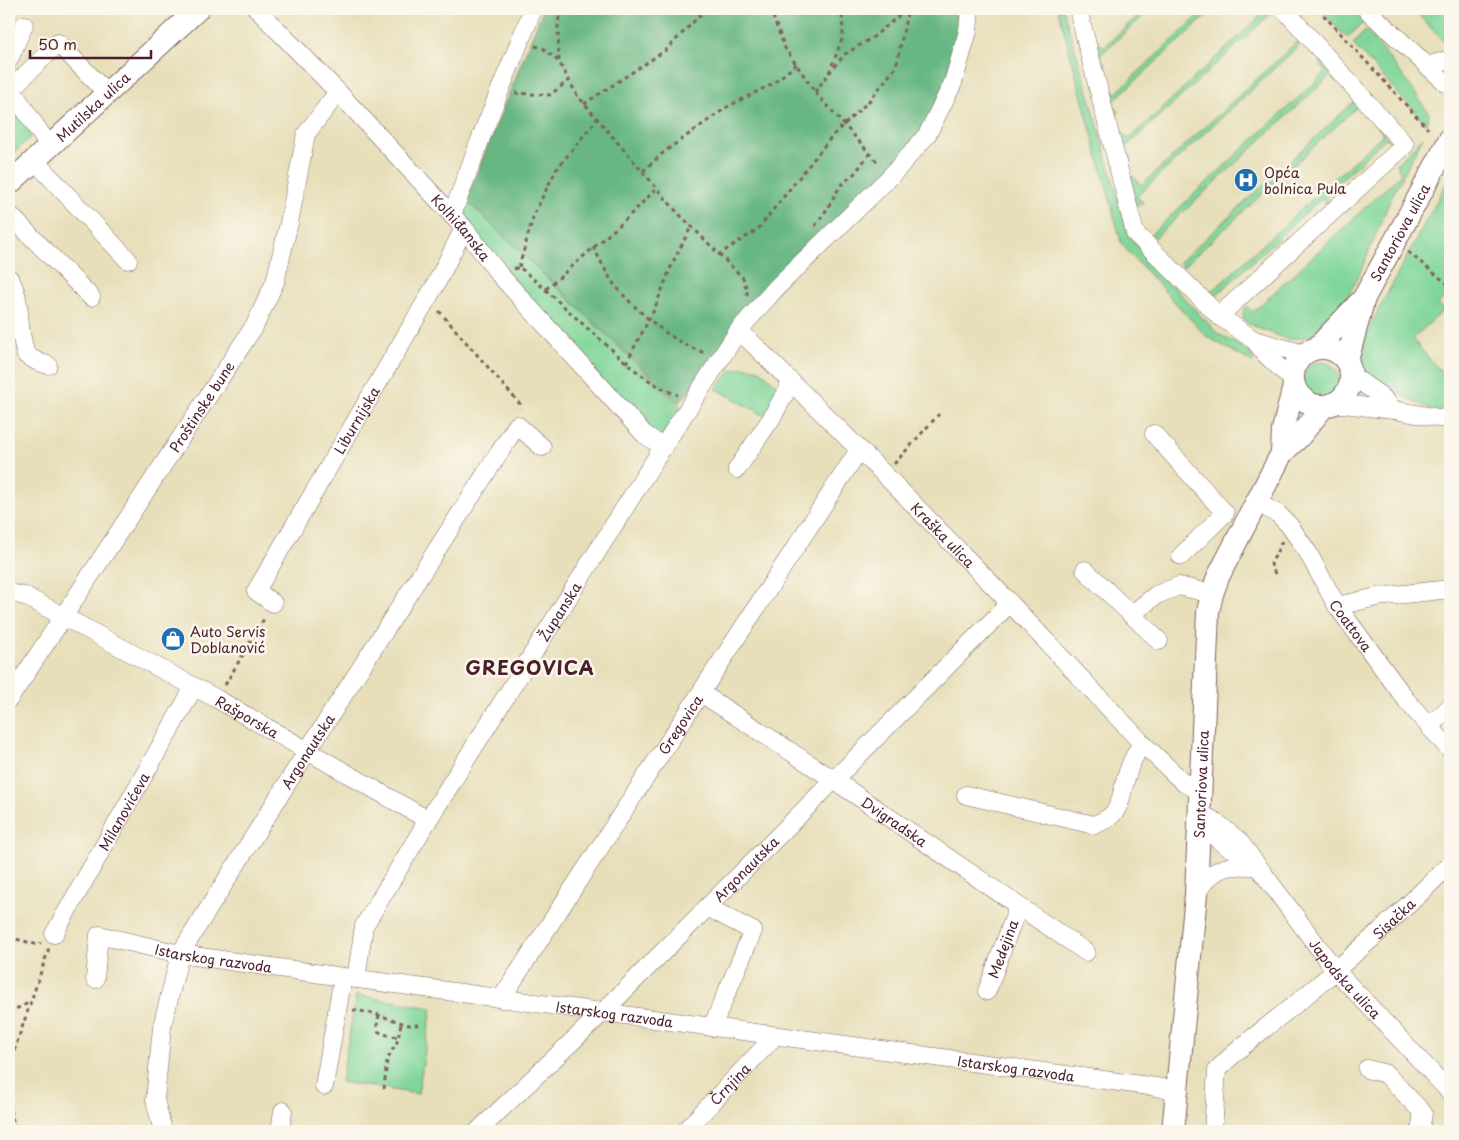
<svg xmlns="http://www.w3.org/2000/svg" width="1459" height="1140" font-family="'Playpen Sans',sans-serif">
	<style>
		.green { fill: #80d69a; stroke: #657a62 }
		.forest { fill: #68b782; stroke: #596b56 }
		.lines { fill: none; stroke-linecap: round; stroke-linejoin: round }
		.minor-casing { stroke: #81625d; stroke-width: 19 }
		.major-casing { stroke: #81625d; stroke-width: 24 }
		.path { stroke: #81625d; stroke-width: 3; stroke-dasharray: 4 4; stroke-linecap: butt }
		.minor { stroke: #fff; stroke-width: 18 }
		.major { stroke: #fff; stroke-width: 22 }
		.labels { text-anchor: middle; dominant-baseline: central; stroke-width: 5; stroke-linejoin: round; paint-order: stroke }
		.street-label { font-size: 14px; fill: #4a1f2b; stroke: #fbf7ec }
		.poi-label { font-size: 14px; fill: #4a1f2b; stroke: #fbf7ec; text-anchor: start }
		.district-label { font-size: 19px; font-weight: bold; letter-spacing: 1px; fill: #4a1f2b; stroke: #fbf7ec }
	</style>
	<rect width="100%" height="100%" fill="#fbf7ec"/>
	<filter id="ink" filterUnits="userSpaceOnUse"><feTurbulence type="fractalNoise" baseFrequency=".02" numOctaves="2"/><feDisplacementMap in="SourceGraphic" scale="10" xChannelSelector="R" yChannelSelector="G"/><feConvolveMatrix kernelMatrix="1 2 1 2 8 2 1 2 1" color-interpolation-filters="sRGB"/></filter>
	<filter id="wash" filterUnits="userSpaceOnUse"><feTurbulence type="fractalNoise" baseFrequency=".0096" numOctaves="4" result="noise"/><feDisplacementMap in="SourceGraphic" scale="20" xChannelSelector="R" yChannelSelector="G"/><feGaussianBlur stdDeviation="1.12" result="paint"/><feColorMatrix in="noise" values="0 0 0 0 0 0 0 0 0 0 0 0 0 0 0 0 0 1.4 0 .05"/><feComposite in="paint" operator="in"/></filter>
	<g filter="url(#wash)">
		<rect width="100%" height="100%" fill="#e7dfba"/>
		<g class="green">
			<path d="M1058 9H1063L1098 126 1128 235 1154 266 1217 333 1251 353 1253 363 1206 336 1122 245Z"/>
			<path d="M1145 9H1151L1099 56 1106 65 1102 68 1093 38 1096 39 1104 47Z"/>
			<path d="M1206 9H1214L1111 103 1119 112 1114 116 1111 114 1106 86 1116 93Z"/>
			<path d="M1268 9H1272L1274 11 1124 149 1132 158 1127 161 1124 159 1117 133 1119 131 1122 132 1129 139Z"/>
			<path d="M1319 9H1352L1364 22 1347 38Z"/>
			<path d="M1413 9H1450V43H1445Z"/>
			<path d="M1366 30C1389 57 1410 84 1429 114L1426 124 1353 44Z"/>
			<path d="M1299 40 1302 43 1137 196 1143 203 1138 206 1135 204 1129 179 1130 176 1133 177 1142 185Z"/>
			<path d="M1321 61 1339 82 1335 81 1330 76 1155 238 1151 234 1326 72 1320 65Z"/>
			<path d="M1356 100 1360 104 1183 267 1179 263Z"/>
			<path d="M9 102 32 136 9 157Z"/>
			<path d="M1377 126 1394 145 1386 138 1325 195 1331 204 1329 206 1321 199 1212 299 1208 295 1317 195 1312 188V184H1314L1321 191 1383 134Z"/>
			<path d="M1423 137 1391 198 1359 275 1337 317 1323 330 1303 338 1287 339 1260 329 1244 321C1243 315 1242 311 1246 306L1253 312 1398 177 1401 172 1396 164Z"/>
			<path d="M1450 176V292L1438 304 1443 311 1413 338 1419 347 1450 382V418H1447L1367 377 1360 353 1370 326Z"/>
			<path d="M466 200 686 412 663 447 464 228Z"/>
			<circle cx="1321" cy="380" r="18"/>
			<path d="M744 367 760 370 786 392 771 419 716 389 730 371Z"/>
			<path d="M356 995 432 1008 418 1094 341 1082Z"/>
		</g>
		<path class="forest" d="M543 9H970L927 135 739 330 679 403 466 200Z"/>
	</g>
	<g filter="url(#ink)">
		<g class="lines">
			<g class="minor-casing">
				<g id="minor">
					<path id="s1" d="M257 9 338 92 464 228 499 274 644 434 663 447"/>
					<path d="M1078 9 1135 233 1219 316 1254 340 1266 355 1293 380"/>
					<path d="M1366 9 1445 82 1450 85"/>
					<path d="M9 59 24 25"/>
					<path d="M1427 66 1450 59"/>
					<path d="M49 146 11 89 58 43 107 93"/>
					<path d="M34 160 128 260"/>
					<path d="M9 214 91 297"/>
					<path d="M452 215 485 127 533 9"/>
					<path d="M9 278C20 294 18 314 21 332 22 340 24 347 26 355L38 362 48 365"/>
					<path d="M1219 316 1405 145 1284 9"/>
					<path id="s2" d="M739 330 884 474 1010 603 1142 743 1184 783 1201 791"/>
					<path d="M1254 340 1304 354"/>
					<path d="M1351 375 1381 396 1394 410"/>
					<path d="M1334 403 1394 410 1450 420"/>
					<path d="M1154 434 1225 513 1181 556"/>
					<path d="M737 469 771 419 791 383"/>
					<path id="s3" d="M1256 502 1278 514 1289 525 1307 551 1337 606 1407 701 1450 750"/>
					<path d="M1085 570 1159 641"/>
					<path id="s4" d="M9 593 25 596 217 699 428 820"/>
					<path id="s5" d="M273 603 256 591 436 284 464 228"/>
					<path d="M1337 606 1377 597 1450 589"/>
					<path d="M1131 615 1156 595 1179 586 1212 594"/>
					<path id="s6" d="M701 693 834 780 1086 952"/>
					<path id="s7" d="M9 699 255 325 275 282 289 223 306 134 338 92"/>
					<path d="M1429 726 1450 707"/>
					<path d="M966 795 1094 825C1123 815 1119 800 1127 775 1130 763 1136 753 1142 743"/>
					<path id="s8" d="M1200 813 1216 822 1239 841 1336 971 1450 1092"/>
					<path d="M1200 821C1215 839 1228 850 1251 857"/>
					<path d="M1196 895C1211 867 1228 863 1258 867"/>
					<path d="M707 907 753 931 712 1027"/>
					<path id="s9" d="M54 934 194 687"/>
					<path id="s10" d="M95 979 99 935 180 954 343 977 1178 1090"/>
					<path id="s11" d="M356 979 364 926 428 820 663 447 739 330 777 287 890 177 927 135 953 83 968 31 970 9"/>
					<path id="s12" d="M987 991 1018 907"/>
					<path id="s13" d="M501 999 859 450"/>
					<path d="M1367 1069 1386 1074 1423 1113 1420 1131"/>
					<path d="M324 1086 343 977"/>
					<path id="s14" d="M163 1131 155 1100 162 1027 180 954 308 750 517 425 542 447"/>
					<path d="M280 1131 283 1111"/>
					<path id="s15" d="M478 1131 603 1012 1010 603"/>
					<path id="s16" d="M685 1131 775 1036"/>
					<path id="s17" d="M1213 1131 1217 1070C1243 1043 1274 1022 1303 998 1354 956 1403 911 1450 864"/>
				</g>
			</g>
			<g class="major-casing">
				<g id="major">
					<path id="s18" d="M9 184 198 9"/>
					<path d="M1317 348 1364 298"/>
					<circle cx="1322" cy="377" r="29"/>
					<path id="s19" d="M1347 361 1364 298 1450 139"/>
					<path d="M1282 453 1283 430 1294 386"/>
					<path id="s20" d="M1173 1131 1196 895 1208 612 1212 594 1218 577 1282 453 1299 437 1324 406"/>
				</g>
			</g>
			<g class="path">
				<path d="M560 9 558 25 559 62 577 95 677 212 743 278 747 290V296"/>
				<path d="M770 9 785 48 815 92 879 164"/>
				<path d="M1318 9 1428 129"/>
				<path d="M535 46 543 48 559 62"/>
				<path d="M829 73 845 54 872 38 907 9"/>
				<path d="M815 92 829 73 843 37 842 9"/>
				<path d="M515 93 550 95 569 80"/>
				<path d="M584 104 666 50 706 9"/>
				<path d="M643 171 664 152 727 107 772 84 797 64"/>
				<path d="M815 226 825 212 841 185 855 173 870 153"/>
				<path d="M593 247C600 259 606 273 614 284 634 309 675 345 706 353"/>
				<path d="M1408 252 1450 286"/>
				<path d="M718 255 757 230 833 135 869 101 896 67 908 9"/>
				<path d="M519 267 534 214 556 170 597 119"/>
				<path d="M514 269 519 267C550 292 578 321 609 347 630 366 651 386 678 395"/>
				<path d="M546 289 623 222 657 188"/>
				<path d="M439 311 520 404V409"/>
				<path d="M626 363 654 310 673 262 691 227"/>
				<path d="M894 464 939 414"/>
				<path d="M1275 574 1271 564 1282 541"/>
				<path d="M225 685 265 617"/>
				<path d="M9 937 38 945 41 943"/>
				<path d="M353 1010 372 1013 409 1025H422"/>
				<path d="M9 1012 31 1002"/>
				<path d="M379 1015 377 1026 378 1031 383 1034 398 1037"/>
				<path d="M9 1066 49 948"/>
				<path d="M9 1077 10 1110"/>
				<path d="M384 1089 387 1060 398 1040 401 1023"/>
				<path d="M10 1110 16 1131"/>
			</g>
			<use href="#minor" class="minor"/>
			<use href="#major" class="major"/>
		</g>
	</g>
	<defs>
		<g id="hospital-disc" transform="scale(1.25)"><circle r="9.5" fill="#1f6fb2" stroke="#fbf7ec"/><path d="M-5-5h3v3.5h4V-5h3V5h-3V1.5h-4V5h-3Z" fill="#fff"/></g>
		<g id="shop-disc" transform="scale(1.25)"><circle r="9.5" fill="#1f6fb2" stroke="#fbf7ec"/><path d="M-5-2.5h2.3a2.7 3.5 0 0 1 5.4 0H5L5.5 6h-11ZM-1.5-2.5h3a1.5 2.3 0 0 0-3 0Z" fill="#fff"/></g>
	</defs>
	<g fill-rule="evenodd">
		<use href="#hospital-disc" x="1246" y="180"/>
		<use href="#shop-disc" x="173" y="639"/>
	</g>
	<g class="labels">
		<g class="street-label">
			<text stroke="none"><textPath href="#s18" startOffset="114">Mutilska ulica</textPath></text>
			<text stroke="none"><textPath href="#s1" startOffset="299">Kolhiđanska</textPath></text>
			<text stroke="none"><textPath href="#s19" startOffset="140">Santoriova ulica</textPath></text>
			<text stroke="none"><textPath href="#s7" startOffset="350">Proštinske bune</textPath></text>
			<text stroke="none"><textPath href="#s5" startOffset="219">Liburnijska</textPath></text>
			<text stroke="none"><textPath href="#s2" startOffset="289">Kraška ulica</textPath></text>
			<text stroke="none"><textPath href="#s11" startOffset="424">Županska</textPath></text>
			<text stroke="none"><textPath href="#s3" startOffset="159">Coattova</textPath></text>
			<text stroke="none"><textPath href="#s4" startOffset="269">Rašporska</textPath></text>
			<text stroke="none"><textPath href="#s13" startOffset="328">Gregovica</textPath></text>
			<text stroke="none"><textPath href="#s14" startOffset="420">Argonautska</textPath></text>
			<text stroke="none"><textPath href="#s20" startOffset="348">Santoriova ulica</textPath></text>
			<text stroke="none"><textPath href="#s9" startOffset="141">Milanovićeva</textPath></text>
			<text stroke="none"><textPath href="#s6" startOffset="232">Dvigradska</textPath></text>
			<text stroke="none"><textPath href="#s15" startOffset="375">Argonautska</textPath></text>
			<text stroke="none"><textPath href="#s17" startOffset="294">Sisačka</textPath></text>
			<text stroke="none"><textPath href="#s12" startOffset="45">Medejina</textPath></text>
			<text stroke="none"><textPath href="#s10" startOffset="161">Istarskog razvoda</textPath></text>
			<text stroke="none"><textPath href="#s8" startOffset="222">Japodska ulica</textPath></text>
			<text stroke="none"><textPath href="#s10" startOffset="566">Istarskog razvoda</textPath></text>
			<text stroke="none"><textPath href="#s10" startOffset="971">Istarskog razvoda</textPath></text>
			<text stroke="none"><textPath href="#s16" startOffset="65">Črnjina</textPath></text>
		</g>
		<g class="poi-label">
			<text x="1264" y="172">Opća<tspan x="1264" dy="16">bolnica Pula</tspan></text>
			<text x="190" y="631">Auto Servis<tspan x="190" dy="16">Doblanović</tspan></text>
		</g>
		<g class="district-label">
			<text x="530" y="667">GREGOVICA</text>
		</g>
	</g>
	<rect width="1459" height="1140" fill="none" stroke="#fbf7ec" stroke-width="30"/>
	<path d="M30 50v8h121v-8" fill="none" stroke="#4a1f2b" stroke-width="2.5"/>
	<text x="38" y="50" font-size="15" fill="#4a1f2b" stroke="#fbf7ec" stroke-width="4" paint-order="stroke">50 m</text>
</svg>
